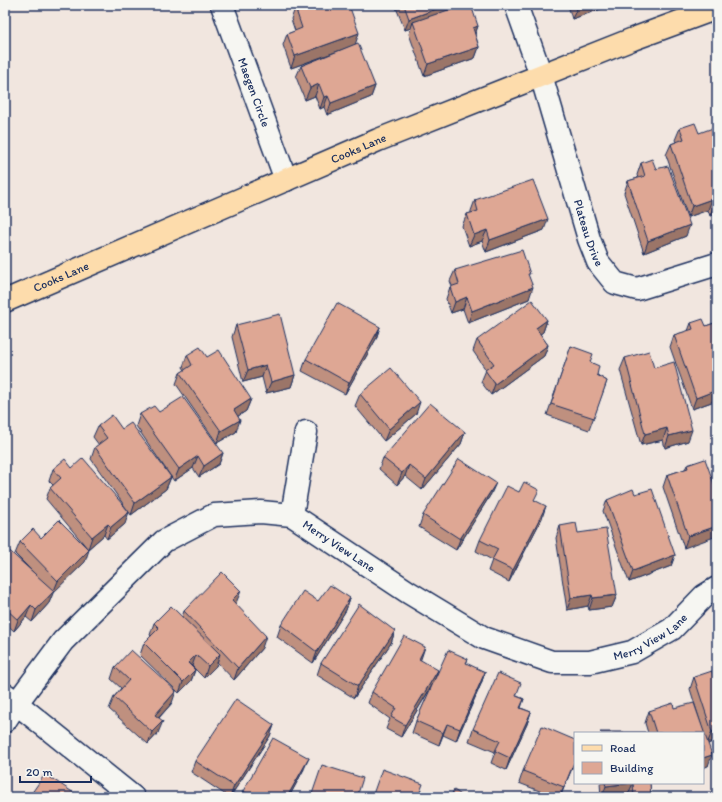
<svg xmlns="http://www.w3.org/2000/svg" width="722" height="802" font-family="Itim,sans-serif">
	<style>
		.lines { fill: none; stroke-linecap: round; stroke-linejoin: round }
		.minor-casing { stroke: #1b2f5e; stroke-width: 25 }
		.major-casing { stroke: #1b2f5e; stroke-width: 25 }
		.minor { stroke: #f6f6f2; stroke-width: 22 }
		.major { stroke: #fddcac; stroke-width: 22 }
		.wall { fill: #bf907f; stroke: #1b2f5e }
		.shaded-wall { fill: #9b7568; stroke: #1b2f5e }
		.building { fill: #dea794; stroke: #1b2f5e }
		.labels { text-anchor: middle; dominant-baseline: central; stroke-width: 4; stroke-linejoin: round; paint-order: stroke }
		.street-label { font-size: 12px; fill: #1b2f5e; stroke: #f6f6f2 }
	</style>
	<rect width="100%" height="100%" fill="#f1e6df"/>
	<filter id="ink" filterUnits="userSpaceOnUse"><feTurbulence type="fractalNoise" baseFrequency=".025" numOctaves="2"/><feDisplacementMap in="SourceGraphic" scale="8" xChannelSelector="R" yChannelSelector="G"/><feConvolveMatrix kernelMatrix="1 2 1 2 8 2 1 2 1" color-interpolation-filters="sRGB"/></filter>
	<g filter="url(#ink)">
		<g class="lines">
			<g class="minor-casing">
				<g id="minor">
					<path id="s1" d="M222 5 286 180"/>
					<path id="s2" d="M516 5 541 75 589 239 598 262 615 283 637 289 717 264"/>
					<path d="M292 515 306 432"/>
					<path d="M6 695 133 797"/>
					<path id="s3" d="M5 721 16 704 63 641 164 541 214 515 261 512 292 515 408 592 484 638 552 662H590L632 652 672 629 704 596 717 588"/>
				</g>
			</g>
			<g class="major-casing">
				<g id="major">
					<path id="s4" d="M5 301 378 140 633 39 717 8"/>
				</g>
			</g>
			<use href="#minor" class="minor"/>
			<use href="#major" class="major"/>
		</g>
		<g class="wall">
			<path d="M288 5H349L355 44 375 86 371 97 327 115 324 107 320 109 315 96 305 100 296 77 301 66 341 50 291 68 283 45 287 34 295 31 291 19 295 9 290 10Z"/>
			<path d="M395 5H453H452L451 9 478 26 475 34 479 47 475 58 424 76 409 34 411 28 405 30Z"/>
			<path d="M568 5H612L572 19Z"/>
			<path d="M680 128 699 133 717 213 710 216 708 210 688 217 666 155 671 144 676 142 675 140Z"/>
			<path d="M641 163 686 236 644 253 624 193 628 181 638 178 637 175Z"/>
			<path d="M475 200 544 230 486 252 482 241 469 246 462 226 467 214 471 213V211Z"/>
			<path d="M455 270 529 277V299L468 323 463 309 451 313 446 299 450 287 452 286 450 281Z"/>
			<path d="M547 320 543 332 540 334 548 345 544 356 491 395 481 382 486 370 473 351 477 340Z"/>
			<path d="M717 322V400L692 409 670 347 674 335 688 331 691 323 706 326Z"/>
			<path d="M236 325 295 375 291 387 266 393 262 377 243 382 232 337Z"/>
			<path d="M380 327 376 339 345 394 302 371 306 359Z"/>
			<path d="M571 346 590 362 597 375 607 381 589 430 547 415Z"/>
			<path d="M187 355 207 357 251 399 246 411 238 416 236 432 217 443 176 384 180 373 185 370 183 367Z"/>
			<path d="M625 358 654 368 688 441 665 448 663 440 641 445 620 370Z"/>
			<path d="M360 394 416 414 384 441 355 406Z"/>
			<path d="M159 412 223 453 219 464 199 477 193 468 174 481 136 426 140 414Z"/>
			<path d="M98 426 122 429 171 477 166 489 131 515 91 459 95 447 99 445 93 437Z"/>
			<path d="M465 432 461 444 422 490 405 476 397 485 379 469 383 458Z"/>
			<path d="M687 465 717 492 684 548 663 487 667 475 685 469Z"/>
			<path d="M72 468 125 524 107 539 104 535 88 549 46 499 50 488 53 485 49 481 53 469Z"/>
			<path d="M491 494 456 550 419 527 423 515Z"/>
			<path d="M635 494 675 555 671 566 629 582 603 511 607 500Z"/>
			<path d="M535 500 542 518 509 582 488 571 492 560 476 551 480 540Z"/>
			<path d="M560 526 578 533 617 595 612 607 589 610 588 606 567 610 556 538Z"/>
			<path d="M41 538 85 562 53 592 49 603 32 622 26 617 14 631 5 623V547L36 575 15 554 20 542Z"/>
			<path d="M350 598 346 610 313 663 277 637 281 625 318 601Z"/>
			<path d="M236 603V604L262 648 234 680 217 662 216 666 204 678 192 666 195 670 191 681 179 693 140 655 144 643 151 636 150 635 154 623 182 617 184 611Z"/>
			<path d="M395 631 391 643 354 698 317 675 321 663Z"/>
			<path d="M468 659 466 664 485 672 481 684 456 741 443 735 439 745 412 733 416 721 433 684 401 737 386 729 390 719 368 703 372 692 420 660 435 678Z"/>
			<path d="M115 667 172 703 159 718 158 733 148 744 109 709 114 697 121 688 111 679Z"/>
			<path d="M694 677 717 684V740L708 744V766L703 733H648L645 723 649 711 674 708 701 724 690 689Z"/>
			<path d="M517 696 524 699 521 708 531 712 527 724 506 770 491 763 495 752 469 741 473 729Z"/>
			<path d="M274 725 270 736 230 797H229L191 772 195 761Z"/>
			<path d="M575 761 560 797H555L519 783 523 771Z"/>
			<path d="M304 769 289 797H241L243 791Z"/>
			<path d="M600 783H650L651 797H629L628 795 601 797Z"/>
		</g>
		<g class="shaded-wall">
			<path d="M292 5H305L295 7V9L290 10Z"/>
			<path d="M447 5H453H452L449 14 413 22 411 28 405 30 409 19Z"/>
			<path d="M584 5H612L572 19 577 8Z"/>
			<path d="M478 26 474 37 473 28Z"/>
			<path d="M359 33 355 45 291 68 295 56Z"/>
			<path d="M479 47 475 58 424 76 428 64Z"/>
			<path d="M319 84 315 96 305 100 310 88Z"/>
			<path d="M375 86 371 97 327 115 331 103Z"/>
			<path d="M328 96 324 107 320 109 324 97Z"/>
			<path d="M712 199 708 210 688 217 692 206Z"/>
			<path d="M717 203V213L710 216 714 204Z"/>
			<path d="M548 219 544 230 486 252 490 240Z"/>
			<path d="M690 225 686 236 644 253 648 241Z"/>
			<path d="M487 230 482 241 469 246 474 235Z"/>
			<path d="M533 287 529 299 468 323 472 311Z"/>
			<path d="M467 297 463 309 451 313 455 302Z"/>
			<path d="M547 320 543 332 532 340 536 328Z"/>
			<path d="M380 327 376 339 345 394 349 383Z"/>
			<path d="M548 345 544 356 491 395 495 384Z"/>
			<path d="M266 365 262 377 243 382 248 370Z"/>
			<path d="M295 375 291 387 266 393 271 382Z"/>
			<path d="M717 390V400L692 409 696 398Z"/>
			<path d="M251 399 246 411 229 422 234 410Z"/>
			<path d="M420 402 416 414 384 441 389 429Z"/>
			<path d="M240 420 236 432 217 443 221 431Z"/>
			<path d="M667 428 663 440 641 445 645 434Z"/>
			<path d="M692 430 688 441 665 448 669 436Z"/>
			<path d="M465 432 461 444 422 490 426 479Z"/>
			<path d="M223 453 219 464 199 477 204 466Z"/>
			<path d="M198 456 193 468 174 481 179 469Z"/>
			<path d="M409 465 405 476 397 485 402 473Z"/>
			<path d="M171 477 166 489 131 515 135 503Z"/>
			<path d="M496 483 491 494 456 550 460 539Z"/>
			<path d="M546 506 542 518 509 582 513 570Z"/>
			<path d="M129 512 125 524 107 539 111 527Z"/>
			<path d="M108 524 104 535 88 549 92 537Z"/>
			<path d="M717 526V536L684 548 688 536Z"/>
			<path d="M89 550 85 562 53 593 58 581Z"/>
			<path d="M675 555 671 566 629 582 633 571Z"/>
			<path d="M54 591 49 603 32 622 36 610Z"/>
			<path d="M241 591 236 603 228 612 232 600Z"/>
			<path d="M592 595 588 606 567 610 571 598Z"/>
			<path d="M617 595 612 607 589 610 593 598Z"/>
			<path d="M350 598 346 610 313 663 317 652Z"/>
			<path d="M31 605 26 617 14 631 18 620Z"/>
			<path d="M395 631 391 643 354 698 358 686Z"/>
			<path d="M266 636 262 648 234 680 238 668Z"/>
			<path d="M425 647 421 659 414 671 419 659Z"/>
			<path d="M220 654 216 666 204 678 208 666Z"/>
			<path d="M196 655 192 666 188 663Z"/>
			<path d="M195 670 191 681 179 693 183 682Z"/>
			<path d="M438 670 434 682 401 737 405 725Z"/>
			<path d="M485 672 481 684 456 741 460 729Z"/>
			<path d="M176 691 172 703 151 726 155 715Z"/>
			<path d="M531 712 527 724 506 770 510 758Z"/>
			<path d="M163 721 158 733 148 744 152 732Z"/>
			<path d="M447 724 443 735 439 745 443 733Z"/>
			<path d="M274 725 270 736 230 797 234 786Z"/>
			<path d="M717 730V740L707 744 712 732Z"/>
			<path d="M712 755 708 766 703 768V758Z"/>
			<path d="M309 758 304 769 289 797H287Z"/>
			<path d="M575 760V761L560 797 564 787Z"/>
			<path d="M633 783 628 795 602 797 606 786Z"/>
		</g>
		<g class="building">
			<path d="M302 5H349L359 33 295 56 287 34 302 28 295 7Z"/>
			<path d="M404 5H447L409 19Z"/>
			<path d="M463 5H471L478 26 473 28 479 47 428 64 413 22Z"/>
			<path d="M576 5H584L577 8Z"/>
			<path d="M358 43 375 86 331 103 328 96 324 97 319 84 310 88 301 66Z"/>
			<path d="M695 123 699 133 713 128 717 141V203L714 204 712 199 692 206 671 144 684 139 680 128Z"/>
			<path d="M652 159 656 169 668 166 690 225 648 241 628 181 645 176 641 163Z"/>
			<path d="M533 180 548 219 490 240 487 230 474 235 467 214 478 211 475 200Z"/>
			<path d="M522 250 530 274H528L533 287 472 311 467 297 455 302 450 287 459 284 455 270Z"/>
			<path d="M532 300 547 320 536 328 548 345 495 384 485 370 494 364 477 340Z"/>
			<path d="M337 303 380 327 349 383 306 359Z"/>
			<path d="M280 314 295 375 271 382 266 365 248 370 236 325Z"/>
			<path d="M703 319 706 326 717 322V390L696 398 674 335 693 329 691 323Z"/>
			<path d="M571 346 593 354 590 362 599 366 597 375 607 381 594 418 551 404Z"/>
			<path d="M200 347 207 357 219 350 251 399 234 410 240 420 221 431 180 373 192 365 187 355Z"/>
			<path d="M649 351 654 368 674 362 692 430 669 436 667 428 645 434 625 358Z"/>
			<path d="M391 368 420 402 389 429 360 394Z"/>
			<path d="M183 397 223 453 204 466 198 456 179 469 140 414 154 406 159 412Z"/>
			<path d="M430 403 465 432 426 479 409 465 402 473 383 458Z"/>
			<path d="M112 415 122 429 131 423 171 477 135 503 95 447 107 438 98 426Z"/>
			<path d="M83 458 129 512 111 527 108 524 92 537 50 488 61 478 53 469 65 459 72 468Z"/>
			<path d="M459 459 496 483 460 539 423 515Z"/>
			<path d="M705 459 717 492V526L688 536 667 475 688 468 687 465Z"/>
			<path d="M524 482 539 490 534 500 546 506 513 570 492 560 498 549 480 540 507 486 519 492Z"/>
			<path d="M633 489 635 494 652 489 675 555 633 571 607 500Z"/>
			<path d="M59 520 89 550 58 581 20 542 33 529 41 538Z"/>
			<path d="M576 523 578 533 606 529 617 595 593 598 592 595 571 598 560 526Z"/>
			<path d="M5 547 54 591 36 610 31 605 18 620 5 608Z"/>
			<path d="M222 572 241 591 232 600 266 636 238 668 184 611Z"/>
			<path d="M330 585 350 598 317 652 281 625 303 591 318 601Z"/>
			<path d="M359 604 395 631 358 686 321 663Z"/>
			<path d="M171 606 220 654 208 666 196 655 188 663 195 670 183 682 144 643 159 628 154 623Z"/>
			<path d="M404 636 425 647 419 659 438 670 405 725 391 717 396 708 372 692Z"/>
			<path d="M131 650 176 691 155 715 163 721 152 732 114 697 129 680 115 667Z"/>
			<path d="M448 650 468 659 466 663 485 672 460 729 447 724 443 733 416 721Z"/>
			<path d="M712 671 716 685 717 684V730L712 732 694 677Z"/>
			<path d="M498 673 521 683 516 696 524 699 520 708 531 712 510 758 495 751 500 741 473 729Z"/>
			<path d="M236 699 274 725 234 786 195 761Z"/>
			<path d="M673 703 674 708 694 703 712 755 703 758V733H656L649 711Z"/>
			<path d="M542 726 575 740V760L564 787 523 771Z"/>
			<path d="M600 732H645V733H601Z"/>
			<path d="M273 738 309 758 287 797H253L243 791Z"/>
			<path d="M322 765 363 778 357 797H311Z"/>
			<path d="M382 769 423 784 418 797H372Z"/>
			<path d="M45 774 80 797H29Z"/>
			<path d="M605 783H650L651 797H634L633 783 606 786Z"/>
			<path d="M454 790 464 797H450Z"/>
		</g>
	</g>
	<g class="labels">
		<g class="street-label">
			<text stroke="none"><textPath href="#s1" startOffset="93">Maegen Circle</textPath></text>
			<text stroke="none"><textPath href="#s4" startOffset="385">Cooks Lane</textPath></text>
			<text stroke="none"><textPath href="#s2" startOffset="239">Plateau Drive</textPath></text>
			<text stroke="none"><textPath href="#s4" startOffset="61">Cooks Lane</textPath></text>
			<text stroke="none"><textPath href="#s3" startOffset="432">Merry View Lane</textPath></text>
			<text stroke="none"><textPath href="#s3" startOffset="780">Merry View Lane</textPath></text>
		</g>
	</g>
	<rect width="722" height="802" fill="none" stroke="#f6f6f2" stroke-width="20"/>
	<rect x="10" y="10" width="702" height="782" fill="none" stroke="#1b2f5e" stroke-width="1.5" filter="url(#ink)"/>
	<rect x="574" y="732" width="130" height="52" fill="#f6f6f2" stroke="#9ea6b7"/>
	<rect x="582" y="745" width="20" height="6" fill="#fddcac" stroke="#9ea6b7"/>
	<text x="610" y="752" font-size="12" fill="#1b2f5e">Road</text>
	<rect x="582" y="762" width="20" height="12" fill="#dea794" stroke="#9ea6b7"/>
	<text x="610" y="772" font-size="12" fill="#1b2f5e">Building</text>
	<path d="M20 776v6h71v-6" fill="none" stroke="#1b2f5e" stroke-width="2"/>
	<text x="26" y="776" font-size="12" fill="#1b2f5e" stroke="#f6f6f2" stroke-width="3" paint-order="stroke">20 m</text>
</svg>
